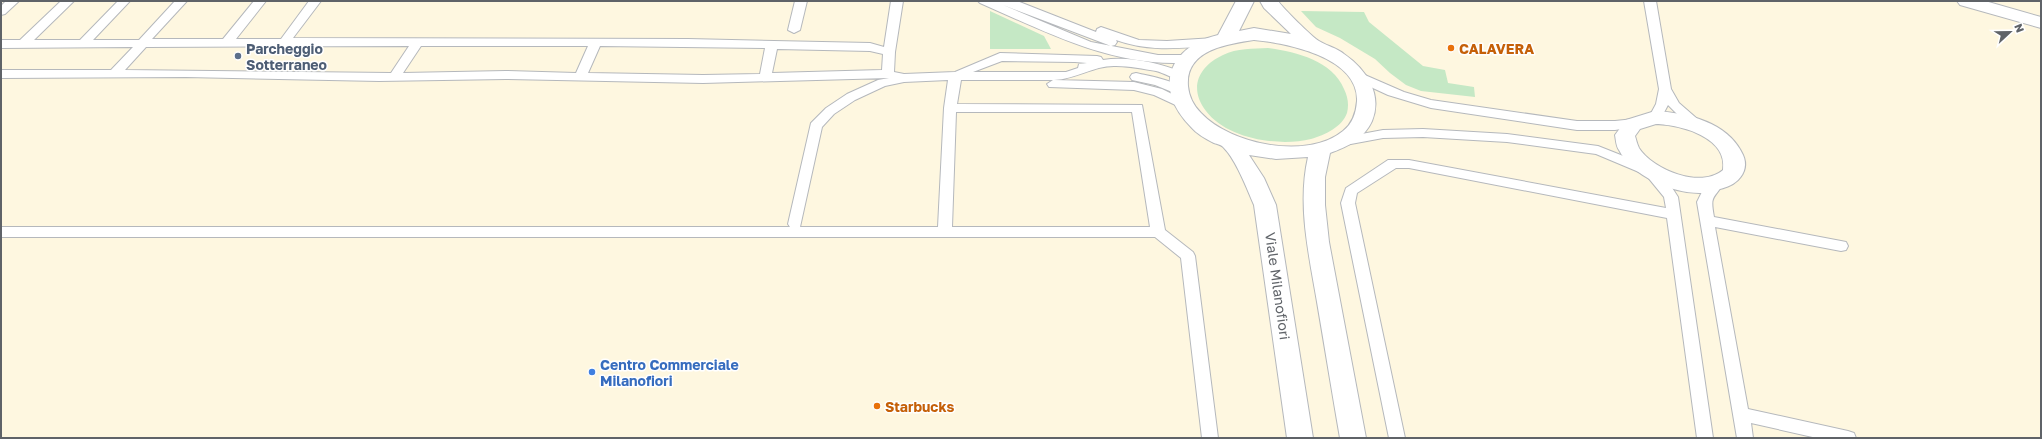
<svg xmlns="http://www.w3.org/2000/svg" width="2042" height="439" font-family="'Golos Text',sans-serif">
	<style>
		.commercial { fill: #fef7e0 }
		.green { fill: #c5e8c5 }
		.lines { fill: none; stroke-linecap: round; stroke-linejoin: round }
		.lane-casing { stroke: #b5b8bc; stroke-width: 2 }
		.street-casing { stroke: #b5b8bc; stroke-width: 2 }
		.lane { fill: #fff; fill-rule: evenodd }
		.street { fill: #fff; fill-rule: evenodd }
		.food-dot { fill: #e8710a; stroke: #fff; stroke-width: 1.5 }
		.service-dot { fill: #5c6f8a; stroke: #fff; stroke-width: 1.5 }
		.shop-dot { fill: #3f7fe0; stroke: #fff; stroke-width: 1.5 }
		.labels { text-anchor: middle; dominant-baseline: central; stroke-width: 3; stroke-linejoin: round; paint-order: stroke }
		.service-label { font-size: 14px; font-weight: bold; fill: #4e5e75; stroke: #fff; text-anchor: start }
		.food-label { font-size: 14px; font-weight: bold; fill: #c56008; stroke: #fff; text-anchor: start }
		.street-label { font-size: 14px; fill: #5f6368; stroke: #fff }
		.shop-label { font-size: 14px; font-weight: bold; fill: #366cbe; stroke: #fff; text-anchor: start }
	</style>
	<rect width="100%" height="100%" fill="#f1efe8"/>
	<rect class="commercial" x="1" y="1" width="2040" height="437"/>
	<g class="green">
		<path d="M990 11 1044 36 1051 49H990Z"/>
		<path d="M1301 11 1364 12 1369 22 1423 66 1445 70 1448 83 1474 87 1475 97 1421 91 1406 85 1390 73 1375 59 1340 38 1316 27Z"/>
		<path d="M1268 48C1295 52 1332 60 1344 89 1348 97 1349 105 1347 113 1342 127 1325 135 1311 139 1279 147 1227 139 1206 111 1188 88 1199 66 1223 55 1237 48 1253 49 1268 48Z"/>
	</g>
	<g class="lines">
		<g class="lane-casing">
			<g id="lane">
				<path d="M6 1H19L5 14 1 15V6Z"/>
				<path d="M61 1H74L34 40H80L118 1H130L93 40H139L175 1H187L152 39H223L254 1H266L236 39H281L309 1H321L293 38 688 39 870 43 884 47 891 1H903L895 52 894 72 904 74 955 72 1000 53 1097 56 1101 57 1103 60C1129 56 1158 63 1182 72L1184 75 1182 78C1173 80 1165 73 1156 71 1144 69 1129 66 1116 66 1095 65 1076 79 1054 80L1134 82 1162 89 1186 101 1188 104 1182 108 1154 95 1134 90 1049 87 1047 84 1053 80H961L957 104 1142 105 1165 230 1193 252 1195 256 1218 438H1202L1181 258 1155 237H1V227H790L788 224 811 123 826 108 847 94 878 80 889 78 703 83 506 79 379 81 186 77 1 78V70H111L133 47 1 48V40H20ZM409 46 391 73 125 70 146 47ZM421 46H588L576 73 506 71 403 73ZM600 46 765 48 760 74 703 75 588 73ZM777 49 870 51 883 54 882 70 772 73ZM1002 61 1075 62 1087 63 1079 64 1078 68 1066 72H973ZM948 80 944 108 938 227H800L822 127 834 114 855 100 885 86 904 82ZM956 112H1132L1150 227H952Z"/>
				<path d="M795 1H807L800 30 794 33 788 30Z"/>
				<path d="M978 1H1017L1096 32 1097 29 1101 27 1139 40 1167 41 1214 38 1220 42 1214 46C1178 48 1150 52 1116 40L1117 42 1115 45 1111 46 1003 5 1091 42 1158 55H1187L1193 59C1189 65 1179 63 1173 63 1104 63 1042 30 980 3Z"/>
				<path d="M1644 1H1656L1671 89 1679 103 1702 123 1703 126 1702 129H1692L1668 105 1660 120 1655 121 1649 117 1656 104 1659 89Z"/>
				<path d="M1358 72 1404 92 1431 100 1577 121H1615L1634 119 1639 120 1640 123 1639 126 1615 130H1577L1431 108 1388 95 1360 82 1352 76Z"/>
				<path d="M1136 73C1148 76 1176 80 1183 90L1177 94 1155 85 1132 80 1130 77 1132 74Z"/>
				<path d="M1423 129 1507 134 1598 146 1656 169 1669 183 1678 197 1713 438H1697L1667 218 1409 168H1396L1357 193 1355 203 1405 438H1389L1341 203 1346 188 1388 160H1409L1666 208 1664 197 1646 175 1596 154 1507 142 1423 137 1383 138 1340 146 1335 145 1333 142 1335 139 1340 138 1383 130Z"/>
				<path d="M1717 178 1722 180 1724 183C1713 200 1710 195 1714 217L1841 241 1846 242 1848 246 1846 250 1841 251 1715 227 1748 409 1848 431 1854 433 1856 438H1817L1751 423 1753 438H1737L1697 202C1702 192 1706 181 1717 178Z"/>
			</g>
		</g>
		<g class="street-casing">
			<g id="street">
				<path d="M1236 1H1254L1239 31 1254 28 1291 34 1264 8 1260 1H1278C1283 8 1312 37 1319 41 1327 46 1337 48 1344 54 1366 69 1383 94 1372 121 1364 139 1347 147 1330 153L1325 177V205L1329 242 1366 438H1340C1332 393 1325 348 1317 302 1309 255 1297 205 1308 157L1276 159 1249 155 1264 178 1276 205 1313 438H1287L1254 205C1247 189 1236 160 1224 148 1222 145 1217 144 1214 143 1206 139 1197 134 1191 127 1153 89 1168 47 1218 35ZM1254 40C1286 43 1359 57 1357 101 1356 113 1353 123 1343 131 1308 160 1231 145 1201 113 1194 106 1189 97 1188 86 1185 50 1227 44 1254 40Z"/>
				<path d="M1957 1H1985L2041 17V28L1960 5Z"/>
				<path d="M1655 111C1687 113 1728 122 1743 155 1747 164 1745 173 1738 180 1732 186 1724 188 1716 190 1712 191 1706 193 1702 193 1673 194 1632 176 1619 150 1616 146 1616 140 1615 135L1626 120ZM1656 124C1681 125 1728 137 1723 170 1701 189 1653 170 1639 148 1637 144 1636 139 1635 136L1640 129Z"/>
			</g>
		</g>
		<use href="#lane" class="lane"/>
		<use href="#street" class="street"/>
	</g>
	<g class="food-dot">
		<circle cx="1451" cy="48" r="4"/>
		<circle cx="877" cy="406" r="4"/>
	</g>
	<circle class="service-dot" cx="238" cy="56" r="4"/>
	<circle class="shop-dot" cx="592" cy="372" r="4"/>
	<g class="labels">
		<g class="service-label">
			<text x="246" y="48">Parcheggio<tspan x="246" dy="16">Sotterraneo</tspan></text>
		</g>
		<g class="food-label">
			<text x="1459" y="48">CALAVERA</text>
			<text x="885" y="406">Starbucks</text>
		</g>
		<g class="street-label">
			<text transform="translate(1278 286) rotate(82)">Viale Milanofiori</text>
		</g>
		<g class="shop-label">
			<text x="600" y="364">Centro Commerciale<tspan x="600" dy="16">Milanofiori</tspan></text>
		</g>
	</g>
	<rect width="2042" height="439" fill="none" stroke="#5f6368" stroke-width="4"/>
	<g transform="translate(2010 32) rotate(68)" stroke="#ffffff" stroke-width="3" paint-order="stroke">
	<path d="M0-3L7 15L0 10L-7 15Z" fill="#5f6368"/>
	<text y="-6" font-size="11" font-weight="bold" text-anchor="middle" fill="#5f6368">N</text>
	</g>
</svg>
